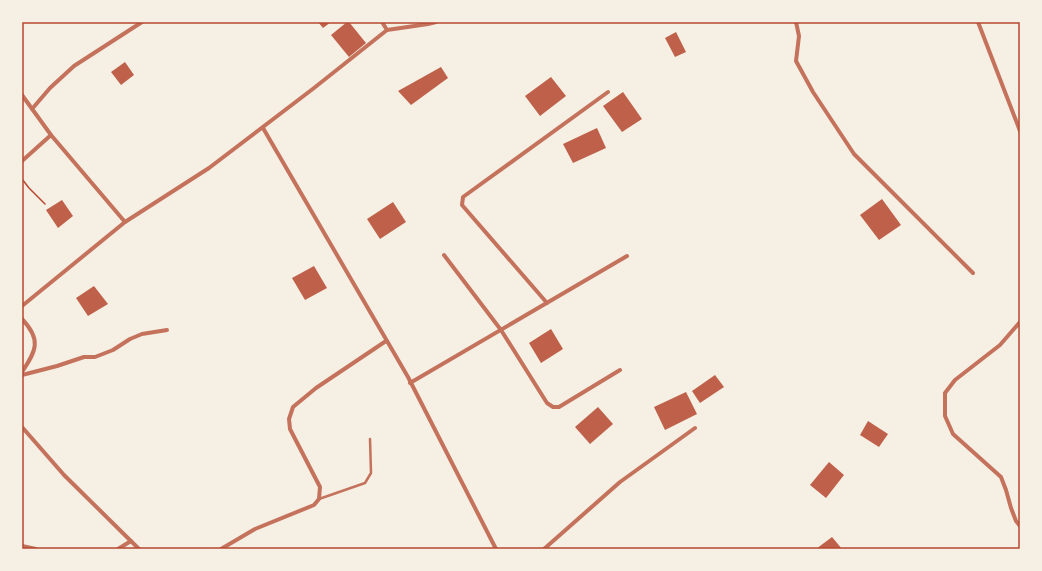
<svg xmlns="http://www.w3.org/2000/svg" width="1042" height="571" font-family="Helvetica,sans-serif">
	<style>
		.building { fill: #bf614a }
		.lines { fill: none; stroke-linecap: round; stroke-linejoin: round }
		.path { stroke: #b5482f; stroke-width: 1.5 }
		.service { stroke: #c5725c; stroke-width: 2.5 }
		.minor { stroke: #c5725c; stroke-width: 4 }
		.neatline { fill: none; stroke: #b5482f; stroke-width: 1.5 }
	</style>
	<rect width="100%" height="100%" fill="#f6efe4"/>
	<g class="building">
		<path d="M318 22H331L323 28Z"/>
		<path d="M347 22H349L366 43 349 57 331 35Z"/>
		<path d="M676 32 686 52 675 57 665 38Z"/>
		<path d="M125 62 134 75 121 85 111 72Z"/>
		<path d="M441 67 448 78 411 105 398 91Z"/>
		<path d="M551 77 566 96 540 116 525 96Z"/>
		<path d="M623 92 642 119 622 132 603 106Z"/>
		<path d="M597 128 606 148 573 163 563 144Z"/>
		<path d="M882 199 901 225 879 240 860 215Z"/>
		<path d="M62 200 73 216 58 228 46 210Z"/>
		<path d="M393 202 406 222 380 239 367 219Z"/>
		<path d="M314 266 327 288 305 300 292 278Z"/>
		<path d="M94 286 108 304 88 316 76 298Z"/>
		<path d="M551 329 563 349 541 363 529 343Z"/>
		<path d="M715 375 724 387 700 403 692 391Z"/>
		<path d="M686 392 697 414 665 430 654 407Z"/>
		<path d="M598 407 613 424 590 444 575 427Z"/>
		<path d="M868 421 888 434 879 447 860 435Z"/>
		<path d="M829 462 844 475 826 498 810 485Z"/>
		<path d="M832 537 842 549H816Z"/>
	</g>
	<g class="lines">
		<path class="path" d="M22 179 29 188 45 204"/>
		<path class="service" d="M319 499 365 483 371 473 370 439"/>
		<g class="minor">
			<path d="M796 22 799 36 796 61 813 92 854 154 973 273"/>
			<path d="M978 22 1020 131"/>
			<path d="M387 30 428 24 436 22"/>
			<path d="M22 95 51 135 125 222"/>
			<path d="M32 109 50 88 74 66 142 22"/>
			<path d="M263 128 408 377 496 549"/>
			<path d="M22 161 51 135"/>
			<path d="M444 255 501 330 547 403 553 407H559L620 370"/>
			<path d="M547 303 462 205 463 197 608 92"/>
			<path d="M22 306 125 222 209 168 314 88 387 30 382 22"/>
			<path d="M22 319C42 340 36 351 22 372"/>
			<path d="M1020 322 1000 345 955 380 945 393V416L953 434 1001 477 1006 490 1011 508 1016 521 1020 526"/>
			<path d="M22 375 57 366 84 357H95L113 350 130 339 142 334 167 330"/>
			<path d="M410 383 627 256"/>
			<path d="M22 427 64 475 139 549"/>
			<path d="M22 546 36 549"/>
			<path d="M118 549 131 541"/>
			<path d="M221 549 255 529 314 505 319 499 320 487 290 429 289 419 293 407 316 388 386 341"/>
			<path d="M544 549 620 482 695 428"/>
		</g>
	</g>
	<rect width="1042" height="571" fill="none" stroke="#f6efe4" stroke-width="46"/>
	<rect x="23" y="23" width="996" height="525" class="neatline"/>
</svg>
